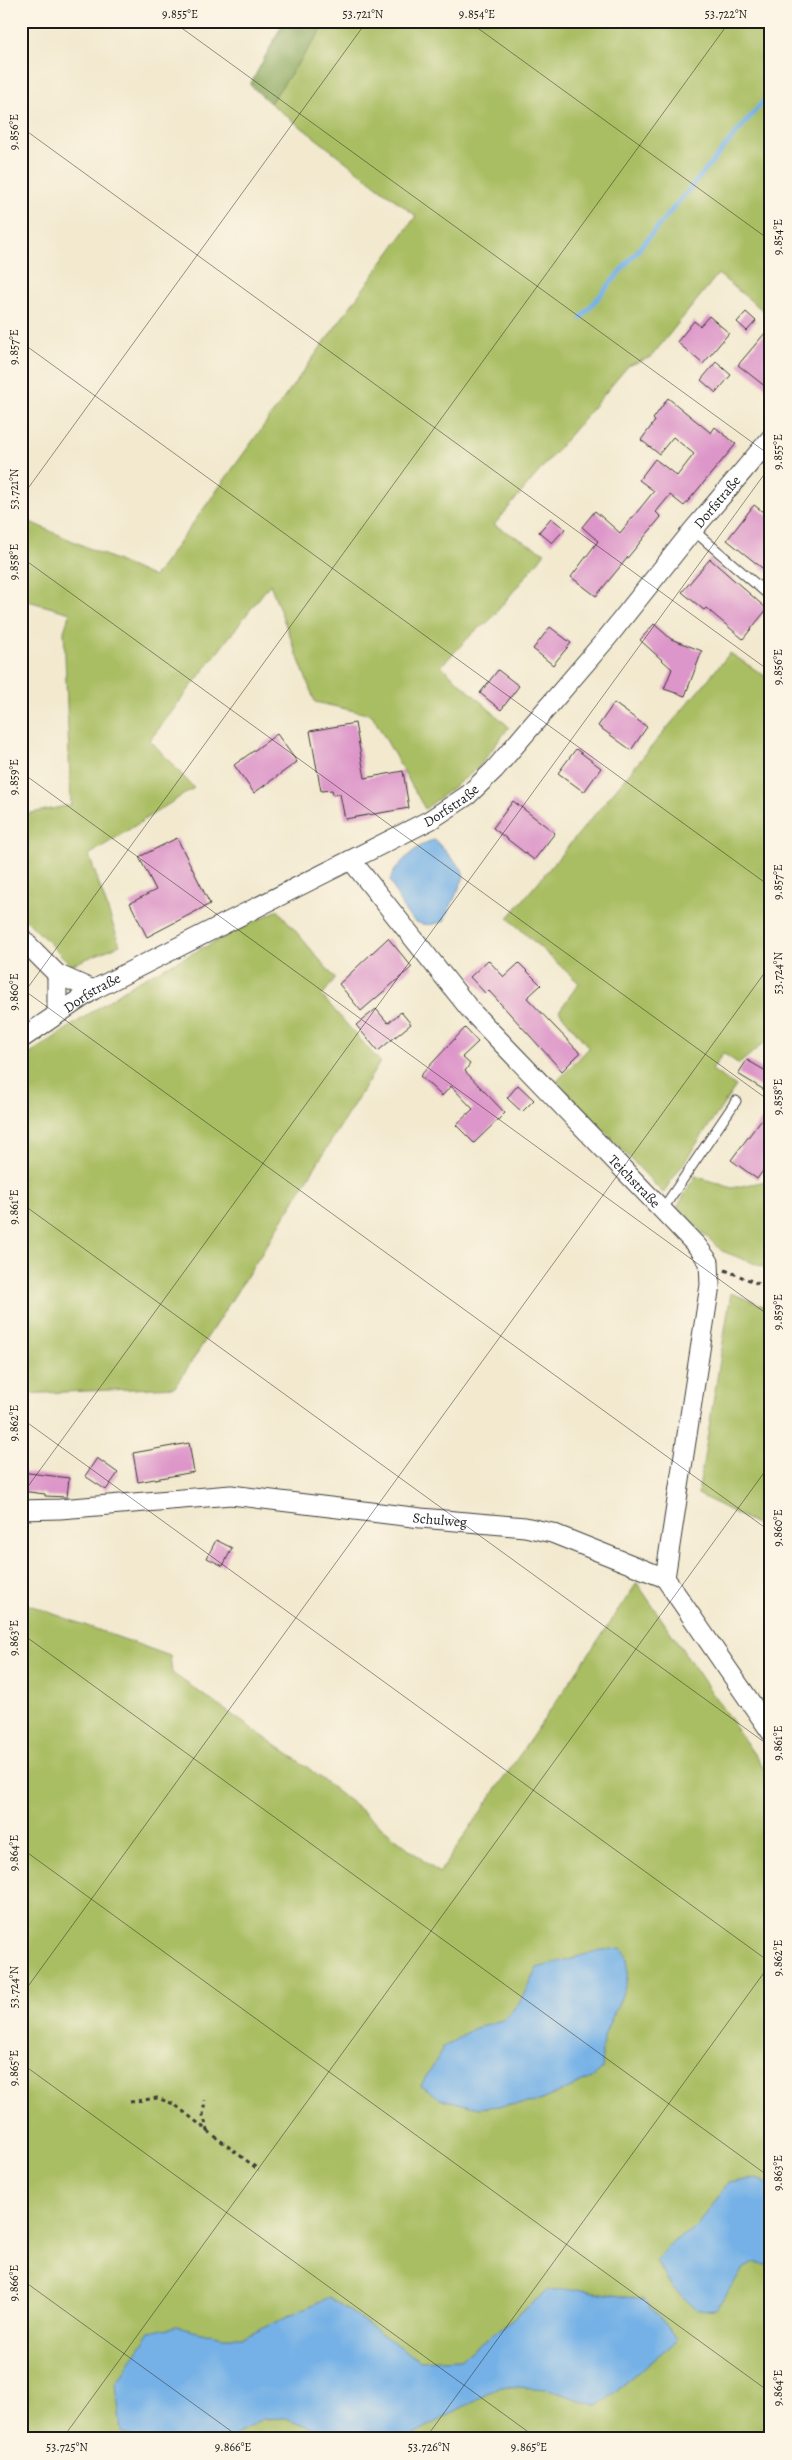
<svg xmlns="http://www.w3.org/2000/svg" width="792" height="2460" font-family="Alegreya,serif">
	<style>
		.green { fill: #a9bd62; stroke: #626c3f }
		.forest { fill: #86a458; stroke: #51603a }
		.water { fill: #74b1e6; stroke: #486681 }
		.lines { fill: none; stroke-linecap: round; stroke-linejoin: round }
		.stream { stroke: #74b1e6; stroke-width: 5 }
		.building { fill: #dd96c9 }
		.service-casing { stroke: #3c3b37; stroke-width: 11 }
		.minor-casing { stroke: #3c3b37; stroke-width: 21 }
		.path { stroke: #3c3b37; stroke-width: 3; stroke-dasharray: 4 4; stroke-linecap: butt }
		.service { stroke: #fff; stroke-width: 9 }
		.minor { stroke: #fff; stroke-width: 19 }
		.ticks { fill: none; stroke: #1c1c1c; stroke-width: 1; stroke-opacity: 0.45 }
		.labels { text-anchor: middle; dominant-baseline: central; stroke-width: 5; stroke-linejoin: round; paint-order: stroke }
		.street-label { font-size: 14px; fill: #1c1c1c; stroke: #fcf5e5 }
		.neatline { fill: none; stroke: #1c1c1c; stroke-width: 2 }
		.ticks-label { font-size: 12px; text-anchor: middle; fill: #1c1c1c }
	</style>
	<rect width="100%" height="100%" fill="#fcf5e5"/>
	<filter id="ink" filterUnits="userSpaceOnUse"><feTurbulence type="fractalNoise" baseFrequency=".02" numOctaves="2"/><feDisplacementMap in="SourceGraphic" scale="10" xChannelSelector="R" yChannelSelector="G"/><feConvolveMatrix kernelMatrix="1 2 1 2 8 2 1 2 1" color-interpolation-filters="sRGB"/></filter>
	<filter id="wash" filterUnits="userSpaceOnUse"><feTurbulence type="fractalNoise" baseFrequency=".0096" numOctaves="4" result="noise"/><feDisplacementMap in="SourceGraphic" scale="20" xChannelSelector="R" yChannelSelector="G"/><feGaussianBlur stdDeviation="1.12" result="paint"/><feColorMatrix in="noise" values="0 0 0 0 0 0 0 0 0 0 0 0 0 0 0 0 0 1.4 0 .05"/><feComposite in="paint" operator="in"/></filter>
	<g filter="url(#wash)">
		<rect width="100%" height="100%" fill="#f2e9cf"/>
		<g class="green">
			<path d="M328 21H771V317L718 274 651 357 628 366 494 525 545 553 489 621 474 632 441 666 509 727 478 768 425 809 372 715 315 702 270 584 150 740 194 788 89 855 120 945 71 965 21 915V815L71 805 64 631 70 613 21 599V518L154 577 416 216 270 103Z"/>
			<path d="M730 653 771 680V1037L739 1064 723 1053 712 1070 736 1086 663 1193 557 1081 589 1048 559 1011 579 983 508 918Z"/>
			<path d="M278 910 335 978 322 996 380 1062 262 1253 175 1387 21 1394V1060L136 982Z"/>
			<path d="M695 1176 732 1188 771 1180V1270L722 1251 677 1208Z"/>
			<path d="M731 1293 771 1309V1532L698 1494Z"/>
			<path d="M637 1583 771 1779V2439H21V1602L170 1656 172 1673 307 1767 439 1873Z"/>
		</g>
		<path class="forest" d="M284 21H328L270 103 250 85Z"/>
		<g class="water">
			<path d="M435 840 462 869 464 877 444 921C409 935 402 906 390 880 394 866 421 841 435 840Z"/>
			<path d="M622 1948C643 1978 604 2019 602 2049 601 2055 603 2062 603 2069L592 2078 537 2102 479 2108 441 2099 421 2086 444 2047 472 2029 505 2019 521 2000 537 1968 601 1950Z"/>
			<path d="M756 2178 771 2186V2264L754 2263 743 2269 716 2309 697 2310 672 2287 656 2261 672 2242 697 2227 728 2183Z"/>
			<path d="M577 2289 645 2300 678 2339 598 2406 547 2389 501 2386 405 2439H339L286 2418 262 2419 229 2439H136L121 2432 116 2384 150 2332 177 2326 222 2337H242L329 2297 420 2361 460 2359 508 2323 548 2290Z"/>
		</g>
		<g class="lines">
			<path class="stream" d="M581 318 771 92"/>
		</g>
		<g id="blocks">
			<g class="building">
				<path d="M746 312 756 321 747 331 737 322Z"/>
				<path d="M709 316 729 333 703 364 677 342 694 321 700 326Z"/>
				<path d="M771 326V391L738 365Z"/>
				<path d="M716 362 731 375 716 393 701 380Z"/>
				<path d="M668 398 711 433 715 427 736 444 684 506 670 495 656 512 661 517 596 596 571 577 598 541 582 527 595 511 620 533 654 491 639 480 655 459 677 476 694 454 673 437 659 454 641 440 655 421 653 419Z"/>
				<path d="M754 505 771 518V575L727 540Z"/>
				<path d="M551 518 565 529 552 543 539 532Z"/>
				<path d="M710 559 767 609 743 639 706 608 704 610 682 592Z"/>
				<path d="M654 624 671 639 702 651 685 696 664 689 672 669 640 640Z"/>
				<path d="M550 627 571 643 553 665 533 649Z"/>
				<path d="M498 670 519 686 501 710 480 693Z"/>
				<path d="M614 703 647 727 631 750 598 726Z"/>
				<path d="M355 723 365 778 403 771 409 808 345 819 340 794 333 795 332 790 321 791 310 731Z"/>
				<path d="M277 734 297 762 254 793 234 765Z"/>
				<path d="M576 749 601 768 584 792 558 773Z"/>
				<path d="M513 801 555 833 534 860 493 828Z"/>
				<path d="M177 838 210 904 147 937 130 903 156 890 139 857Z"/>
				<path d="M388 938 412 967 361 1011 339 984Z"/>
				<path d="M488 960 504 977 519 963 541 985 527 998 580 1053 562 1071 489 991 486 994 470 977Z"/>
				<path d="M376 1009 388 1023 401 1012 411 1024 378 1051 356 1025Z"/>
				<path d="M465 1028 478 1042 462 1057 470 1064 465 1071 505 1113 474 1143 456 1125 473 1109 451 1086 442 1096 420 1076Z"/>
				<path d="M747 1060 771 1074V1094L738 1074Z"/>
				<path d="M518 1085 534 1100 522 1112 507 1098Z"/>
				<path d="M761 1120 771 1128V1160L757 1179 731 1160Z"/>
				<path d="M189 1443 194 1472 138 1482 133 1453Z"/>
				<path d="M97 1458 118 1473 106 1490 85 1476Z"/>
				<path d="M21 1472 69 1478 67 1497 45 1496V1494L21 1491Z"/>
				<path d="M216 1540 232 1548 223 1566 207 1558Z"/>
			</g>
		</g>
	</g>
	<g filter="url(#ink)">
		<use href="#blocks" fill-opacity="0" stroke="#3c3b37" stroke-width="1"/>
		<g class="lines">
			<g class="service-casing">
				<g id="service">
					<path d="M693 530 771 597"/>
					<path d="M662 1210 736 1101"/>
				</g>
			</g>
			<g class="minor-casing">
				<g id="minor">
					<path id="s1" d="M351 860 472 1012 697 1246 709 1262 710 1285 665 1578"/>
					<path d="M21 938 57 974 93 990"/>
					<path d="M57 974V1014"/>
					<path id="s2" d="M21 1039 93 990 430 820 468 795 494 770 607 638 693 530 771 438"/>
					<path id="s3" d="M21 1510 60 1509 231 1495 421 1518 525 1527 552 1533 665 1578 771 1732"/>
				</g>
			</g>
			<g class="path">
				<path d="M725 1270 771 1289"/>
				<path d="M130 2102 157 2098 174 2104 208 2131 203 2115 205 2100"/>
				<path d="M208 2131 259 2170"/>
			</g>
			<use href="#service" class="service"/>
			<use href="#minor" class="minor"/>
		</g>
	</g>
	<path class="ticks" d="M172 21 771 456M468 21 771 241M764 21 771 26M21 127 771 672M21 342 771 887M21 498 367 21M21 557 771 1102M21 772 771 1317M21 988 771 1532M21 997 730 21M21 1203 771 1747M21 1418 771 1963M21 1496 771 465M21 1633 771 2178M21 1848 771 2393M21 1996 771 964M21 2063 538 2439M21 2279 242 2439M62 2439 771 1463M425 2439 771 1963"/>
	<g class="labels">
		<g class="street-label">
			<text stroke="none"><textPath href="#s2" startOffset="895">Dorfstraße</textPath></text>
			<text stroke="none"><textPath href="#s2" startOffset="490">Dorfstraße</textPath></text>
			<text stroke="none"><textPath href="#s2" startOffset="85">Dorfstraße</textPath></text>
			<text stroke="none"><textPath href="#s1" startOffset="429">Teichstraße</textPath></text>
			<text stroke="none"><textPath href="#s3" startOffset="421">Schulweg</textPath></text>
		</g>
	</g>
	<rect width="792" height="2460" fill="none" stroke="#fcf5e5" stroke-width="55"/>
	<rect x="28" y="28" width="736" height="2404" class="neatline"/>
	<g class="ticks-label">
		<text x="180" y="18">9.855°E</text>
		<text x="363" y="18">53.721°N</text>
		<text x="477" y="18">9.854°E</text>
		<text x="726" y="18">53.722°N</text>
		<text transform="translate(14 132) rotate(-90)" y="4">9.856°E</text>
		<text transform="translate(778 237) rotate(-90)" y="4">9.854°E</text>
		<text transform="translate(14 347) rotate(-90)" y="4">9.857°E</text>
		<text transform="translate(778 452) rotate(-90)" y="4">9.855°E</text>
		<text transform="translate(14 489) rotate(-90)" y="4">53.721°N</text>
		<text transform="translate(14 562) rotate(-90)" y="4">9.858°E</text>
		<text transform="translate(778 667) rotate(-90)" y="4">9.856°E</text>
		<text transform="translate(14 777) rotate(-90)" y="4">9.859°E</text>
		<text transform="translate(778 882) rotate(-90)" y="4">9.857°E</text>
		<text transform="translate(778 973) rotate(-90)" y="4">53.724°N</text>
		<text transform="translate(14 992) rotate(-90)" y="4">9.860°E</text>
		<text transform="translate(778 1097) rotate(-90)" y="4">9.858°E</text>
		<text transform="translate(14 1207) rotate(-90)" y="4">9.861°E</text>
		<text transform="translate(778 1312) rotate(-90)" y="4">9.859°E</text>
		<text transform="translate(14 1423) rotate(-90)" y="4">9.862°E</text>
		<text transform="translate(778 1528) rotate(-90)" y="4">9.860°E</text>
		<text transform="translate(14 1638) rotate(-90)" y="4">9.863°E</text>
		<text transform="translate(778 1743) rotate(-90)" y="4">9.861°E</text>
		<text transform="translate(14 1853) rotate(-90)" y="4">9.864°E</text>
		<text transform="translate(778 1958) rotate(-90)" y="4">9.862°E</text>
		<text transform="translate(14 1987) rotate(-90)" y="4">53.724°N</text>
		<text transform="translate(14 2068) rotate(-90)" y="4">9.865°E</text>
		<text transform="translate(778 2173) rotate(-90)" y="4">9.863°E</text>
		<text transform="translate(14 2283) rotate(-90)" y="4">9.866°E</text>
		<text transform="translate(778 2388) rotate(-90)" y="4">9.864°E</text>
		<text x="67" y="2451">53.725°N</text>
		<text x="233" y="2451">9.866°E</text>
		<text x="429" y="2451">53.726°N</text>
		<text x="529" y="2451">9.865°E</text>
	</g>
</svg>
